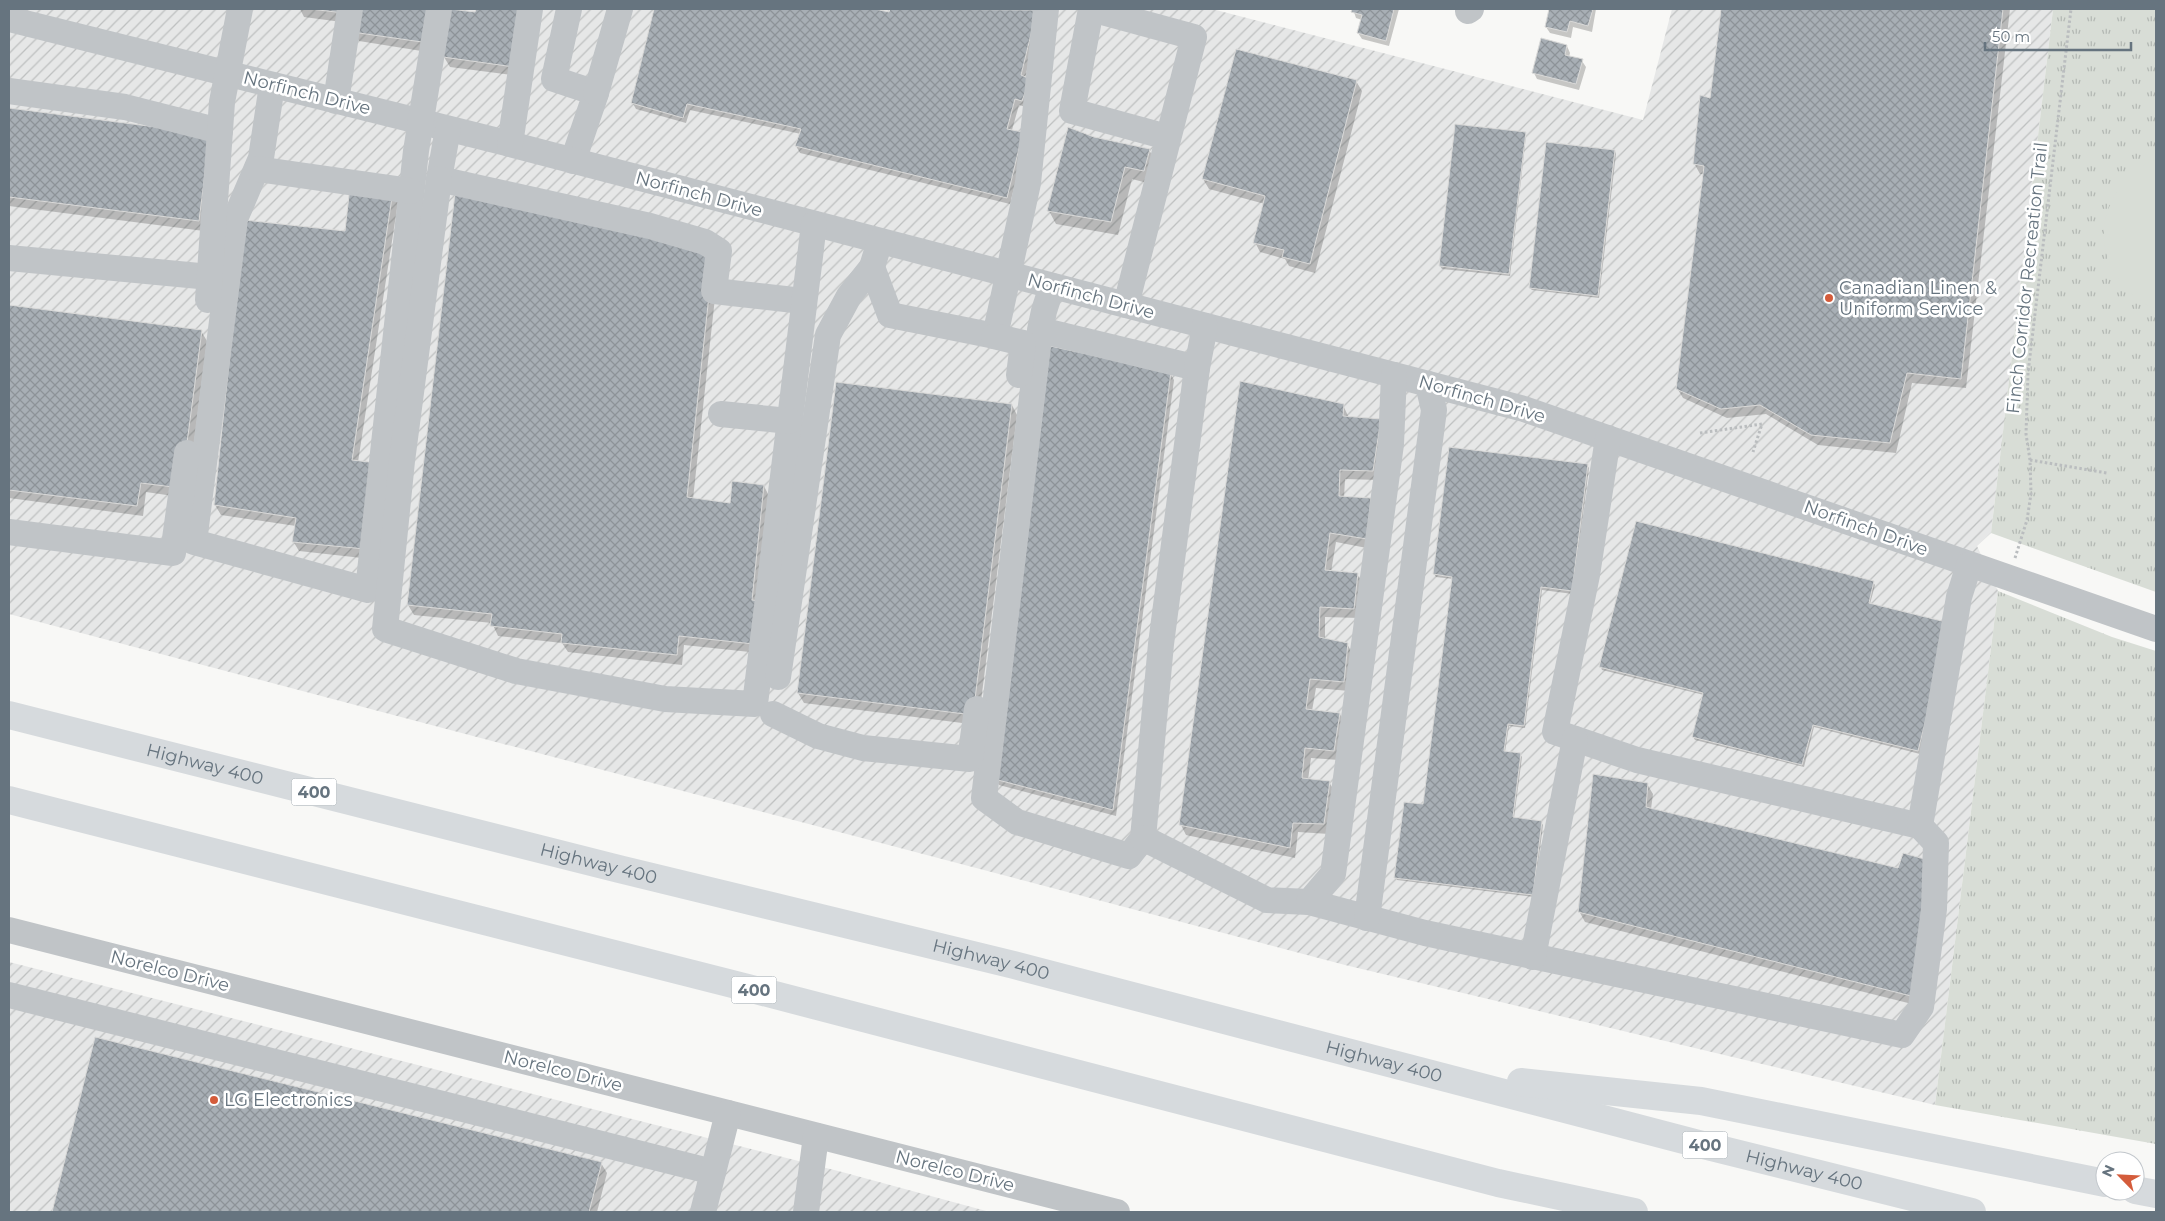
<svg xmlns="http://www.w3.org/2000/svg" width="2165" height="1221" font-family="Montserrat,sans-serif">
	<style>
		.industrial { fill: url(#industrial-furrows) }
		.grass { fill: url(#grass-tufts) }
		.pitch { fill: #d8ddd6 }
		.shadow { fill: #0003 }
		.building { fill: url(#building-cross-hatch); stroke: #dadad9 }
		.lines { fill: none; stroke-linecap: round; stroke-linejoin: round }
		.path { stroke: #babdbf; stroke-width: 3; stroke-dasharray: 2.5 2.5; stroke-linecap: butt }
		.minor { stroke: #c0c4c7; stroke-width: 26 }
		.highway { stroke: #d6dadd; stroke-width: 28 }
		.poi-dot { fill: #d45c3b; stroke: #fff; stroke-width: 2 }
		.labels { text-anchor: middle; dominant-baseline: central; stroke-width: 5; stroke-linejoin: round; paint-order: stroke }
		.shield { fill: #fff; stroke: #949ea5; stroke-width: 1 }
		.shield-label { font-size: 16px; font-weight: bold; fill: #66747f }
		.street-label { font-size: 18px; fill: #66747f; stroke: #fff }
		.poi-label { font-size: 18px; fill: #66747f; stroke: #fff; text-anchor: start }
	</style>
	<defs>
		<pattern id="industrial-furrows" width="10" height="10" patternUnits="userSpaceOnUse" patternTransform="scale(1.25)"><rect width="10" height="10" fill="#e6e7e7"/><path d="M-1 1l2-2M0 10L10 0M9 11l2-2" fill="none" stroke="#bec0c0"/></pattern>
		<pattern id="grass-tufts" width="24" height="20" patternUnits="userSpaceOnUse" patternTransform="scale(1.25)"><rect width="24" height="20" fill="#d8ddd6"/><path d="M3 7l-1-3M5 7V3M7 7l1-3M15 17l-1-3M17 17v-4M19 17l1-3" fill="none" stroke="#b3b8b3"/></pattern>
		<pattern id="building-cross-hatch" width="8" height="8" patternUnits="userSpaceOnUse" patternTransform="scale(1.25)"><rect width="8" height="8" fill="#a8afb5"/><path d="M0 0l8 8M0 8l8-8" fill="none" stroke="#8d9398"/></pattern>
	</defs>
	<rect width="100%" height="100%" fill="#f8f8f6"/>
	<g class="industrial">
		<path d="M9 9H1212L1643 120 1672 9H2053L1991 533 1977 546 1998 591 1935 1105 1345 965 9 614Z"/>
		<path d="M9 962 842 1172 990 1212H9Z"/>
	</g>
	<g class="grass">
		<path d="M2053 9H2156V592L1991 533Z"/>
		<path d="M1998 591 2112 637 2156 651V1144L1935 1105Z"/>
	</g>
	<path class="pitch" d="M2156 159V308C2145 306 2133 296 2125 287 2097 255 2097 217 2123 183 2133 171 2142 164 2156 159Z"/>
	<g class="shadow">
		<path d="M300 9H351L349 23 304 17Z"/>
		<path d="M356 9H441L434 53 359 41 353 31Z"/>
		<path d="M477 9H528L519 76 450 67 444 57 477 14Z"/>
		<path d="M655 9H870L890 14 891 9H1029L1036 11 1040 17 1025 78 1026 107 1019 105 1012 130 1026 140 1010 204 800 153 796 146 801 134 690 110 686 123 636 109 632 102Z"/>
		<path d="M1353 9H1399L1389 46 1362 39 1358 33 1362 20 1356 18Z"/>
		<path d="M1551 9H1596L1592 32 1573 27 1571 38 1550 33 1546 27Z"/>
		<path d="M1722 9H2010L1966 388 1912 383 1896 453 1818 445 1766 414 1727 418 1683 398 1677 388 1704 174H1700L1694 163 1711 99Z"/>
		<path d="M1567 46 1570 53 1569 57 1582 61 1586 67 1579 90 1537 79 1534 73Z"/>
		<path d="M1356 81 1362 91 1315 273 1289 266 1285 259 1260 252 1255 242 1265 204 1209 189 1203 179Z"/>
		<path d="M9 109 209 135 204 231 9 206Z"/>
		<path d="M1525 133 1526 136 1510 276 1442 269 1440 266Z"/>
		<path d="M1094 139 1149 150 1157 163 1151 184 1132 179 1118 235 1056 224 1049 211Z"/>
		<path d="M1615 151 1616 154 1599 298 1532 290 1530 288Z"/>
		<path d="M351 188 398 202 358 462 371 559 299 551 293 541 296 526 221 515 215 505 346 232Z"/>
		<path d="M719 261 693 499 731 505 764 486 769 496V654L684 645 682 665 568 652 562 643 498 636 492 623 414 615 408 605Z"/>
		<path d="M9 306 201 331 207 341 187 498 146 492 143 516 9 498Z"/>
		<path d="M1170 373 1174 380 1116 816 999 785 995 779Z"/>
		<path d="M1012 405 1017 415 978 725 804 703 798 693Z"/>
		<path d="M1343 405 1349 418 1380 420 1378 480 1345 479 1344 498 1372 549 1336 542 1331 572 1357 574 1363 584 1359 618 1325 617V640L1347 644 1353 654 1349 691 1316 688 1312 711 1340 714 1345 724 1339 760 1311 758 1308 780 1329 782 1335 792 1329 834 1298 832 1295 858 1186 835 1181 825Z"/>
		<path d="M1587 465 1589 468 1573 594 1542 590 1525 728 1509 726 1505 752 1520 754 1522 757 1514 818 1541 822 1543 825 1534 897 1397 880 1396 877 1424 806 1453 579 1436 577 1434 574Z"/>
		<path d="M1873 582 1875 585 1870 604 1949 624 1920 754 1814 727 1804 767 1695 740 1693 737 1704 695 1602 670 1601 667Z"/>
		<path d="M1647 784 1653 794 1651 809 1898 870 1920 1006 1585 922 1579 911Z"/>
		<path d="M96 1039 601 1163 607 1173 597 1212H54Z"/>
	</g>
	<g class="building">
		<path d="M310 9H344V13Z"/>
		<path d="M355 9H434L429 43 352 32Z"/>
		<path d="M450 9 475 12 476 9H522L514 67 443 57Z"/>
		<path d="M654 9H875L889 12 890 9 1037 10 1021 75 1030 79 1022 101 1015 99 1007 129 1023 132 1007 198 795 146 801 129 687 104 683 118 631 103Z"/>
		<path d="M1352 9H1394L1386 41 1357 33 1362 15 1351 12Z"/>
		<path d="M1549 9H1593L1588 26 1570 21 1567 32 1545 27Z"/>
		<path d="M1721 9H2003L1961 379 1907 373 1890 443 1811 435 1760 405 1721 409 1676 389 1704 166 1693 164 1700 95 1710 98Z"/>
		<path d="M1541 38 1567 45 1565 55 1583 59 1576 84 1532 73Z"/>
		<path d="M1236 49 1357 80 1310 264 1282 257 1284 250 1253 243 1265 196 1202 179Z"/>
		<path d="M9 108 210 134 199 221 9 197Z"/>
		<path d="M1455 124 1526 132 1509 274 1439 266Z"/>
		<path d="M1068 127 1094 137 1150 149 1144 171 1125 167 1111 222 1047 211Z"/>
		<path d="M1546 142 1615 150 1598 296 1529 288Z"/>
		<path d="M350 186 393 191 352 460 377 463 365 549 292 542 296 518 214 505 244 220 345 231Z"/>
		<path d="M455 193 714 250 687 497 730 503 732 481 764 485 752 600 768 602 763 645 679 636 677 655 561 643 562 634 490 626 492 614 407 605Z"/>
		<path d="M9 305 202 330 181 488 141 483 137 506 9 490Z"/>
		<path d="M1050 346 1171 372 1113 810 994 779Z"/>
		<path d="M1240 381 1344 404 1343 416 1381 419 1373 471 1340 470 1339 496 1371 498 1367 539 1330 533 1325 570 1358 573 1354 609 1320 607 1319 637 1348 643 1344 682 1310 679 1306 709 1340 713 1334 751 1305 748 1302 778 1330 781 1324 824 1293 823 1290 848 1179 825Z"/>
		<path d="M836 382 1012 404 973 715 797 693Z"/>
		<path d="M1449 447 1588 464 1572 591 1541 587 1524 726 1508 724 1504 751 1521 753 1513 817 1542 821 1533 895 1394 878 1404 802 1423 804 1452 577 1433 574Z"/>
		<path d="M1636 521 1874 581 1869 603 1950 623 1918 751 1813 725 1802 765 1692 737 1703 693 1599 667Z"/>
		<path d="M1593 774 1648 783 1646 807 1898 868 1903 853 1935 862 1915 997 1578 912Z"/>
		<path d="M95 1037 602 1162 589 1212H52Z"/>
	</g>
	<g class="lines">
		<g class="path">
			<path d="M1700 433 1762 424 1753 452"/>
			<path d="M2030 460 2107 473"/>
			<path d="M2015 558 2027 520 2031 494 2030 460 2026 434 2028 373 2071 9"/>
		</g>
		<g class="minor">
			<path d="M569 9 554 79 596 93 573 161"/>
			<path d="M1468 11 1471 9"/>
			<path d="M9 19 510 144 1524 409 2156 629"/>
			<path d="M272 85 261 158 235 219 194 542 368 590 416 151 439 9"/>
			<path d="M9 91 125 107 220 131"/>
			<path d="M596 93 620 9"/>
			<path d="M336 101 350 9"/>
			<path d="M448 129 439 179 650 226 705 242 719 251 714 291 803 301"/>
			<path d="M510 144 530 9"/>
			<path d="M257 169 411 191"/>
			<path d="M439 179 402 461 385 629 516 671 665 699 755 704 814 224"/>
			<path d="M9 258 210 277"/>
			<path d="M872 267 890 315 995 336 1028 183 1046 9"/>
			<path d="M208 300 222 102 240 9"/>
			<path d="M1126 305 1194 37 1091 9 1072 111 1167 137"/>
			<path d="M1040 330 984 798 1017 822 1129 856 1143 838 1161 644 1197 368 1040 330 1044 311 1052 286"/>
			<path d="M994 336 1023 343 1019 375"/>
			<path d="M1197 368 1205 326"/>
			<path d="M721 414 789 421"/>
			<path d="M1608 438 1587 575 1555 732 1637 760 1920 826"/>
			<path d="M9 532 173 553 187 453"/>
			<path d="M778 677 828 335 849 296 872 267 880 241"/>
			<path d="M773 714 818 736 863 748 970 759 977 709"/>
			<path d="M1143 838 1267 900 1309 902 1333 874 1391 444 1394 375"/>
			<path d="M1309 902 1425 933 1902 1035 1921 1007 1934 909 1936 843 1920 826 1959 597 1969 565"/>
			<path d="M1367 918 1434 410 1428 384"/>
			<path d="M9 930 1117 1212"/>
			<path d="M1533 957 1575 739"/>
			<path d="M9 995 713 1172"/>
			<path d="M703 1212 728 1113"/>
			<path d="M806 1212 816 1136"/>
		</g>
		<g class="highway">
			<path id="s1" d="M9 715 619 869 1014 965 1695 1143 1972 1212"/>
			<path d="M9 800 748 988 1498 1183 1634 1212"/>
			<path d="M1521 1082 1701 1101 2105 1183"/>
			<path d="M2135 1190 2156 1194"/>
		</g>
	</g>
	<g class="poi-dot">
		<circle cx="1829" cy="298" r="5"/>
		<circle cx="214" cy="1100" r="5"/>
	</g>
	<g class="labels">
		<g class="shield">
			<rect x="291.5" y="778.5" width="45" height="27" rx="4"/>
			<rect x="731.5" y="976.5" width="45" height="27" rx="4"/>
			<rect x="1682.5" y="1131.5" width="45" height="27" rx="4"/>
		</g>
		<g class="shield-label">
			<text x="314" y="792">400</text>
			<text x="754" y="990">400</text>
			<text x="1705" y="1145">400</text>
		</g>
		<g class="street-label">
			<text transform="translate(307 93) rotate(14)">Norfinch Drive</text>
			<text transform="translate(699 194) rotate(15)">Norfinch Drive</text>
			<text transform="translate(2027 278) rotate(-84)">Finch Corridor Recreation Trail</text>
			<text transform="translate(1091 296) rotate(15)">Norfinch Drive</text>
			<text transform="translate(1482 399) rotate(16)">Norfinch Drive</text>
			<text transform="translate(1866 528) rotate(20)">Norfinch Drive</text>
			<text stroke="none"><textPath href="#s1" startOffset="202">Highway 400</textPath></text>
			<text stroke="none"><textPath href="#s1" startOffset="608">Highway 400</textPath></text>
			<text stroke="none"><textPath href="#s1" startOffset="1012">Highway 400</textPath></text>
			<text transform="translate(170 971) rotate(14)">Norelco Drive</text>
			<text stroke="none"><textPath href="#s1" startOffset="1418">Highway 400</textPath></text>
			<text transform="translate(563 1071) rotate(14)">Norelco Drive</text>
			<text stroke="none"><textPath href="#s1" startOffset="1852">Highway 400</textPath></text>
			<text transform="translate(955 1171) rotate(14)">Norelco Drive</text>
		</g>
		<g class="poi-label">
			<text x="1839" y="288">Canadian Linen &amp;<tspan x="1839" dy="21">Uniform Service</tspan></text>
			<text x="224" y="1100">LG Electronics</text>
		</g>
	</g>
	<rect width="2165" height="1221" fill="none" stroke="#66747f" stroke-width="20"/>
	<g transform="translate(2120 1176) rotate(294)"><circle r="24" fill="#ffffff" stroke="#c2c7cc"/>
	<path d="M0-4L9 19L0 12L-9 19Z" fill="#d45c3b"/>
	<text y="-8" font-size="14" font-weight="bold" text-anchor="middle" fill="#66747f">N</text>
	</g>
	<path d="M1985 42v8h146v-8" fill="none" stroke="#66747f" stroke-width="2.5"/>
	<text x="1992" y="42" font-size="15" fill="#66747f" stroke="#ffffff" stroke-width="4" paint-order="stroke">50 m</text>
</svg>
